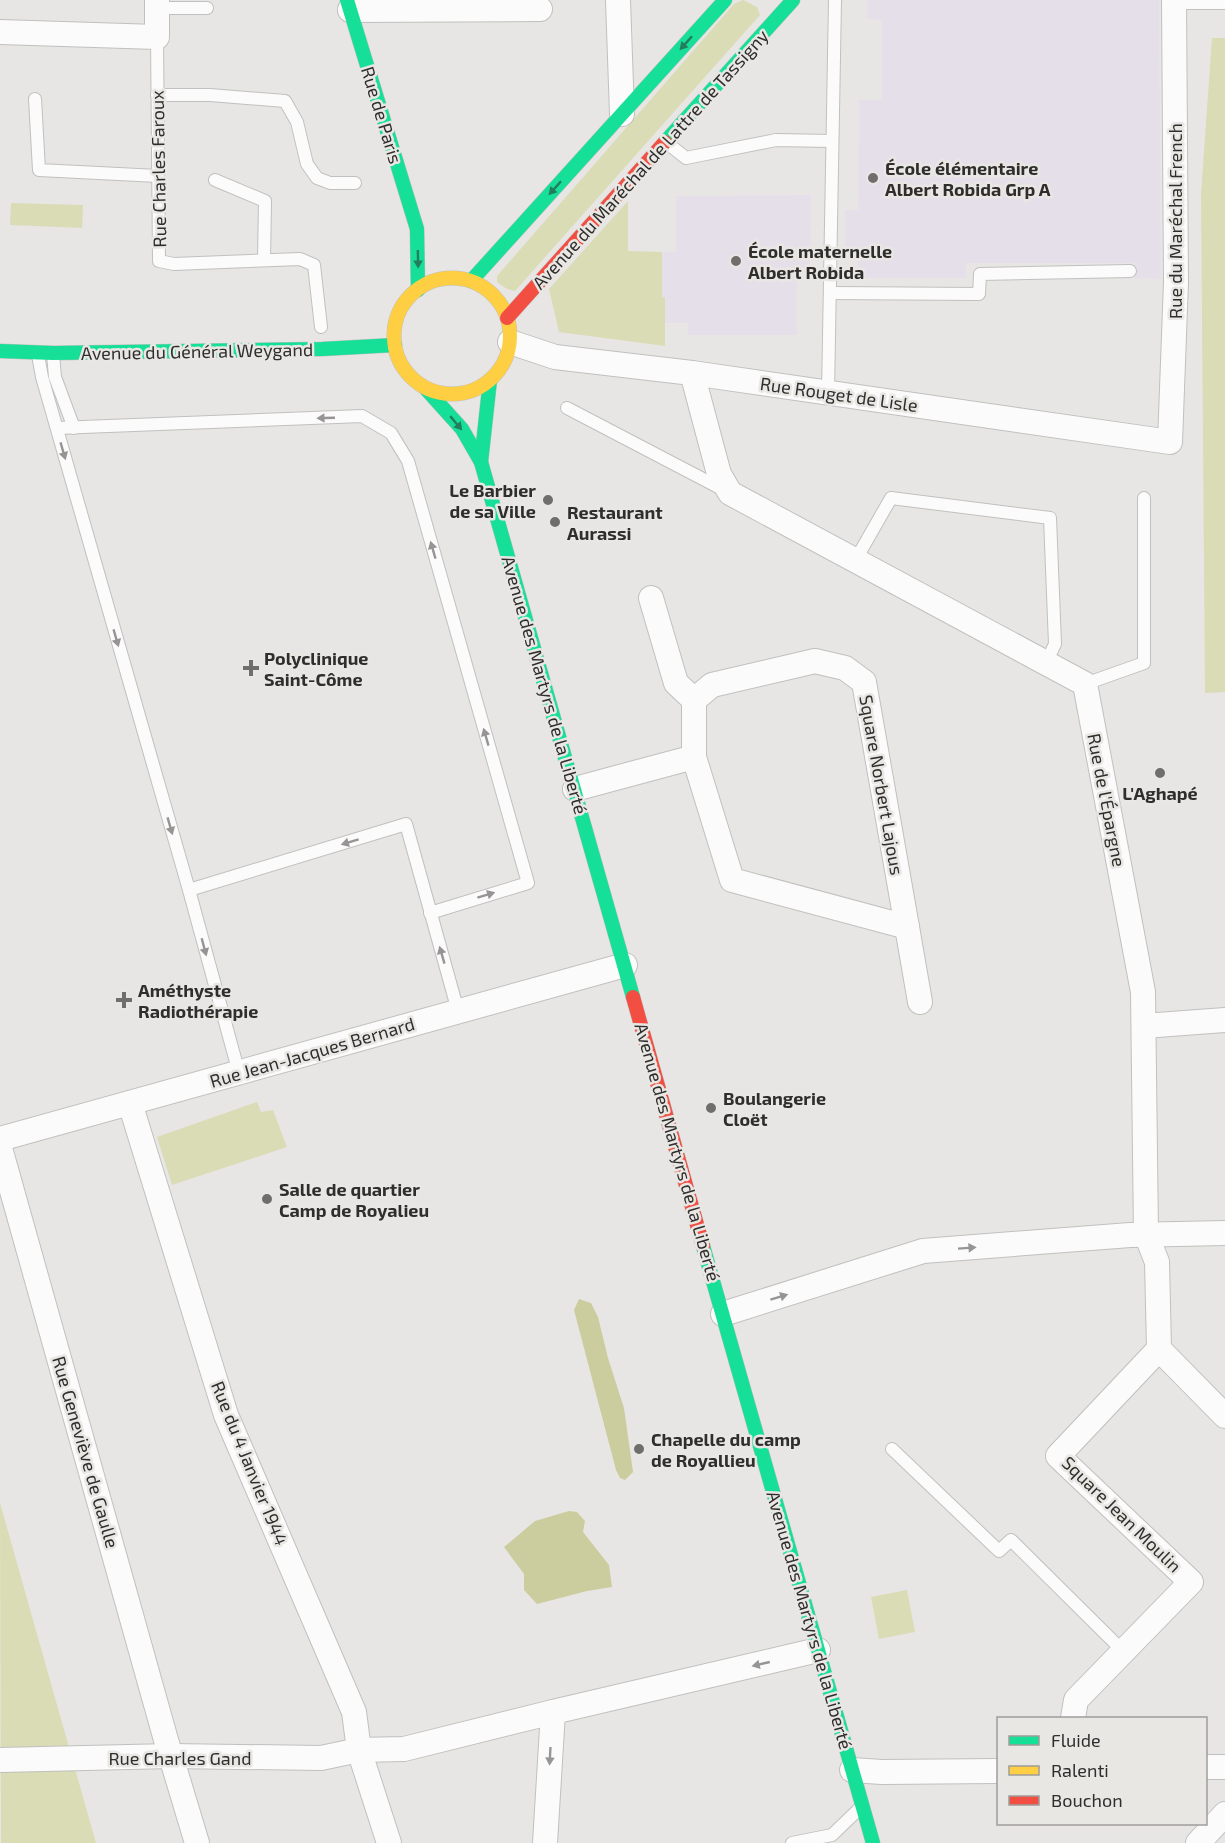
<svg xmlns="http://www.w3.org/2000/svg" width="1225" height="1843" font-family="'Exo 2',sans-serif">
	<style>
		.education { fill: #e5dfea }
		.green { fill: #d9dcb5 }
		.forest { fill: #cbcd9e }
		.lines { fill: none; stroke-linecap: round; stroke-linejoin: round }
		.lane-casing { stroke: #c0c0be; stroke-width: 14 }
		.street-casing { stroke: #c0c0be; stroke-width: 26 }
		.fast-casing { stroke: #c0c0be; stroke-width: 15 }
		.slow-casing { stroke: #c0c0be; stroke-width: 15 }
		.jam-casing { stroke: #c0c0be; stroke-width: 15 }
		.lane { stroke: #fcfbfb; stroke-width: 12 }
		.street { stroke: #fcfbfb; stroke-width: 24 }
		.fast { stroke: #16e098; stroke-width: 14 }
		.slow { stroke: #ffcf43; stroke-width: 14 }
		.jam { stroke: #f24e42; stroke-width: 14 }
		.oneway { fill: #247e5d }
		.oneway2 { fill: #969494 }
		.poi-dot { fill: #706e6c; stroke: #e9e7e3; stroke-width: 2 }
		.labels { text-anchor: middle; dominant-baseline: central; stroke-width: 5; stroke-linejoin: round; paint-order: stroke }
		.street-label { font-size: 18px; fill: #2f2e2c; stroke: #e9e7e3 }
		.poi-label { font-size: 18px; font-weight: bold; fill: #2f2e2c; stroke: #e9e7e3; text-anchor: start }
	</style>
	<rect width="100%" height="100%" fill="#e8e6e4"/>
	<g class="education">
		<path d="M867 0H1159L1161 279 1134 278V263H966V278H858V251H845V210H858L859 100H882V20L867 19Z"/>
		<path d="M811 195 810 272 797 273V335H688V323H665V297H662V252H676V196Z"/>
	</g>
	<g class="green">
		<path d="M743 0 757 7 760 15 515 291 507 289 497 282V276L734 4Z"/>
		<path d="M1212 38H1225V692L1205 693 1201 194Z"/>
		<path d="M628 201V251L662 252V297H665V346L559 332 549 289Z"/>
		<path d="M11 203 83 205 82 228 10 225Z"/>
		<path d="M257 1102 261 1112 273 1110 287 1147 172 1185 157 1137Z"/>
		<path d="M0 1503 96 1843H1Z"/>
		<path d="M907 1590 915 1632 879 1639 871 1597Z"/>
	</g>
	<g class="forest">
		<path d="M579 1299 591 1303 598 1317 608 1358 624 1408 633 1472 625 1480 620 1478 616 1470 574 1310Z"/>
		<path d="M569 1511 577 1512 585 1521 583 1532 609 1565 612 1587 587 1591 537 1604 524 1590V1574L504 1547 535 1521Z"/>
	</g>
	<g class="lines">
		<g class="lane-casing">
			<g id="lane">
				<path d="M1174 3H1225"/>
				<path d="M157 8H207"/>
				<path d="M157 37 159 261 174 264 300 259 314 265 321 327"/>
				<path d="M157 95H210L285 101 297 122 307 164 317 178 330 183H355"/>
				<path d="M35 99 39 170 158 176"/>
				<path d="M667 143 686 158 776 140 832 141"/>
				<path d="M215 180 265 201 264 260"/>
				<path d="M830 293 979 294 980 274 1130 271"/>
				<path d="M53 354 55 377 74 428"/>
				<path d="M38 355 42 377 189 890 239 1073"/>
				<path d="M828 393 835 0"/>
				<path d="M567 408 724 490"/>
				<path d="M57 428 362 416 391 433 408 461 528 883 430 913"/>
				<path d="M855 561 891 498 1050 518 1055 644 1046 663"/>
				<path d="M1085 684 1144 663V498"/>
				<path d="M189 890 406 824 458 1011"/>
				<path d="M892 1449 999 1551 1011 1540 1123 1651"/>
				<path d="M792 1843 832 1835 860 1808"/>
			</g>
		</g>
		<g class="street-casing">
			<g id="street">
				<path d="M618 0 622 114"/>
				<path d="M350 10 540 9"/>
				<path d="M0 32 157 37V0"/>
				<path d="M510 342 555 357 692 373 1170 442 1176 282 1174 0"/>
				<path d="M692 373 719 474 730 493 1085 684 1143 992 1146 1234 1157 1262 1159 1349 1225 1416"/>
				<path d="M651 598 676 683 694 700"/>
				<path d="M575 789 694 757 732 880 907 927 864 682 845 668 815 661 712 685 694 700V757"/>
				<path d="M907 927 920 1002"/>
				<path d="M1144 1026 1225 1020"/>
				<path d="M130 1103 226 1415 354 1712 359 1750 389 1843"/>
				<path d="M0 1139 625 965"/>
				<path d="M0 1148 166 1740 197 1843"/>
				<path d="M723 1314 923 1251 1130 1235 1225 1233"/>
				<path d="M1073 1718 1076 1700 1191 1582 1058 1456 1159 1349"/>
				<path d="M0 1760 171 1756 321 1758 359 1750 404 1749 553 1712"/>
				<path d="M1206 1767H1225"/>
				<path d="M852 1770 882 1772 998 1771"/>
				<path d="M545 1843 553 1712 818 1650"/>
				<path d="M1198 1843 1225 1814"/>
			</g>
		</g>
		<g class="fast-casing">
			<g id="fast">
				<path d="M347 0 417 229 418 290"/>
				<path d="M665 142 793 0"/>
				<path d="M471 281 725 0"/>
				<path d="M0 351 53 353 322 349 395 345"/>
				<path d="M426 389 462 429 481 462 633 997"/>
				<path d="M481 462 490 380"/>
				<path d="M703 1246 873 1843"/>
			</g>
		</g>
		<g class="slow-casing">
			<circle id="slow" cx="452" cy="336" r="58"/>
		</g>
		<g class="jam-casing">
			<g id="jam">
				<path d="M507 318 665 142"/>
				<path d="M633 997 703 1246"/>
			</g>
		</g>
		<use href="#lane" class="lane"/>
		<use href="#street" class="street"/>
		<use href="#fast" class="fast"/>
		<use href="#slow" class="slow"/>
		<use href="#jam" class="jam"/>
	</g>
	<defs><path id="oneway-solid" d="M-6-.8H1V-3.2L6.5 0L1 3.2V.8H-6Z" transform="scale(1.5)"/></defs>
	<g class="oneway">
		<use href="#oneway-solid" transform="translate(686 43) rotate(132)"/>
		<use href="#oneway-solid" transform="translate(555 188) rotate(132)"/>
		<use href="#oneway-solid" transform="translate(418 259) rotate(89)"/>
		<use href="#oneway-solid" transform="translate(456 423) rotate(50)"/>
	</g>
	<g class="oneway2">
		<use href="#oneway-solid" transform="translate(326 418) rotate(178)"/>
		<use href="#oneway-solid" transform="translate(63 451) rotate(74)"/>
		<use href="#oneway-solid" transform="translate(433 550) rotate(-106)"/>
		<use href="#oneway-solid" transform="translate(116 638) rotate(74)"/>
		<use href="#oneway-solid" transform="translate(486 737) rotate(-106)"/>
		<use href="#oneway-solid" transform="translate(170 826) rotate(74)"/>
		<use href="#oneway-solid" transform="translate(350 842) rotate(163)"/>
		<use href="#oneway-solid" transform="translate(486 895) rotate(-17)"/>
		<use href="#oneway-solid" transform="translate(204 947) rotate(75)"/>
		<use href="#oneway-solid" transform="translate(442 955) rotate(-106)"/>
		<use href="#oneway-solid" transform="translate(967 1248) rotate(-4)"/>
		<use href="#oneway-solid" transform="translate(779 1297) rotate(-17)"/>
		<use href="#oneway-solid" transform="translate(761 1664) rotate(167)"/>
		<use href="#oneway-solid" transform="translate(550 1756) rotate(93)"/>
	</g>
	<g class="poi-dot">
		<circle cx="873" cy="178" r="6"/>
		<circle cx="736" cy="261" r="6"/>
		<circle cx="548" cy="500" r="6"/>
		<circle cx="555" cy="522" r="6"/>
		<path d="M248 659h6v6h6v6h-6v6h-6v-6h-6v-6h6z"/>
		<circle cx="1160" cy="773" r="6"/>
		<path d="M121 991h6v6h6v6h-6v6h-6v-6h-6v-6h6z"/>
		<circle cx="711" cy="1108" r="6"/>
		<circle cx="267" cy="1199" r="6"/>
		<circle cx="639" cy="1449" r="6"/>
	</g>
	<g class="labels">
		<g class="street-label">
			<text transform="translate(382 115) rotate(73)">Rue de Paris</text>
			<text transform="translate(650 159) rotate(-48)">Avenue du Maréchal de Lattre de Tassigny</text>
			<text transform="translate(158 169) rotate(-91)">Rue Charles Faroux</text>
			<text transform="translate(1175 221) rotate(-90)">Rue du Maréchal French</text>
			<text transform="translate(197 351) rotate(-1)">Avenue du Général Weygand</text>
			<text transform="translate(839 394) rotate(8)">Rue Rouget de Lisle</text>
			<text transform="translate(545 685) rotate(74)">Avenue des Martyrs de la Liberté</text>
			<text transform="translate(882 785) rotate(80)">Square Norbert Lajous</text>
			<text transform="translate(1107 800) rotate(79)">Rue de l'Épargne</text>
			<text transform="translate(312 1052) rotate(-16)">Rue Jean-Jacques Bernard</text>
			<text transform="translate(678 1152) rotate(74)">Avenue des Martyrs de la Liberté</text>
			<text transform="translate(86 1452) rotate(74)">Rue Geneviève de Gaulle</text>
			<text transform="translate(250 1463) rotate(68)">Rue du 4 Janvier 1944</text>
			<text transform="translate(1122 1514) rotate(44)">Square Jean Moulin</text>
			<text transform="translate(810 1620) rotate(74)">Avenue des Martyrs de la Liberté</text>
			<text x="180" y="1758">Rue Charles Gand</text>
		</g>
		<g class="poi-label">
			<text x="885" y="168">École élémentaire<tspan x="885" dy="21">Albert Robida Grp A</tspan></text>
			<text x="748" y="251">École maternelle<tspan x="748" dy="21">Albert Robida</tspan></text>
			<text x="536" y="490" text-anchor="end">Le Barbier<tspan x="536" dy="21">de sa Ville</tspan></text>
			<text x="567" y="512">Restaurant<tspan x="567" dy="21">Aurassi</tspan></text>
			<text x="264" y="658">Polyclinique<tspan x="264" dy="21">Saint-Côme</tspan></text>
			<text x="1160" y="793" text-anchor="middle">L'Aghapé</text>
			<text x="138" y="990">Améthyste<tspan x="138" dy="21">Radiothérapie</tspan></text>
			<text x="723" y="1098">Boulangerie<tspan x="723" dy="21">Cloët</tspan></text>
			<text x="279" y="1189">Salle de quartier<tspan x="279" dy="21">Camp de Royalieu</tspan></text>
			<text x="651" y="1439">Chapelle du camp<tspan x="651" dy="21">de Royallieu</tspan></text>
		</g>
	</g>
	<rect x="997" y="1717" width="210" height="108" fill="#e9e7e3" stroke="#9f9d9a" stroke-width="1.5"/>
	<rect x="1009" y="1736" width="30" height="9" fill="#16e098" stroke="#9f9d9a" stroke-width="1.5"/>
	<text x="1051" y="1747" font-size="18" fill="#2f2e2c">Fluide</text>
	<rect x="1009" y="1766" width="30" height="9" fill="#ffcf43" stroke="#9f9d9a" stroke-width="1.5"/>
	<text x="1051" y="1777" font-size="18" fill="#2f2e2c">Ralenti</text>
	<rect x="1009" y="1796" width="30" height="9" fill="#f24e42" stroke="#9f9d9a" stroke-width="1.5"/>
	<text x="1051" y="1807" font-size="18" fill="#2f2e2c">Bouchon</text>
</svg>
